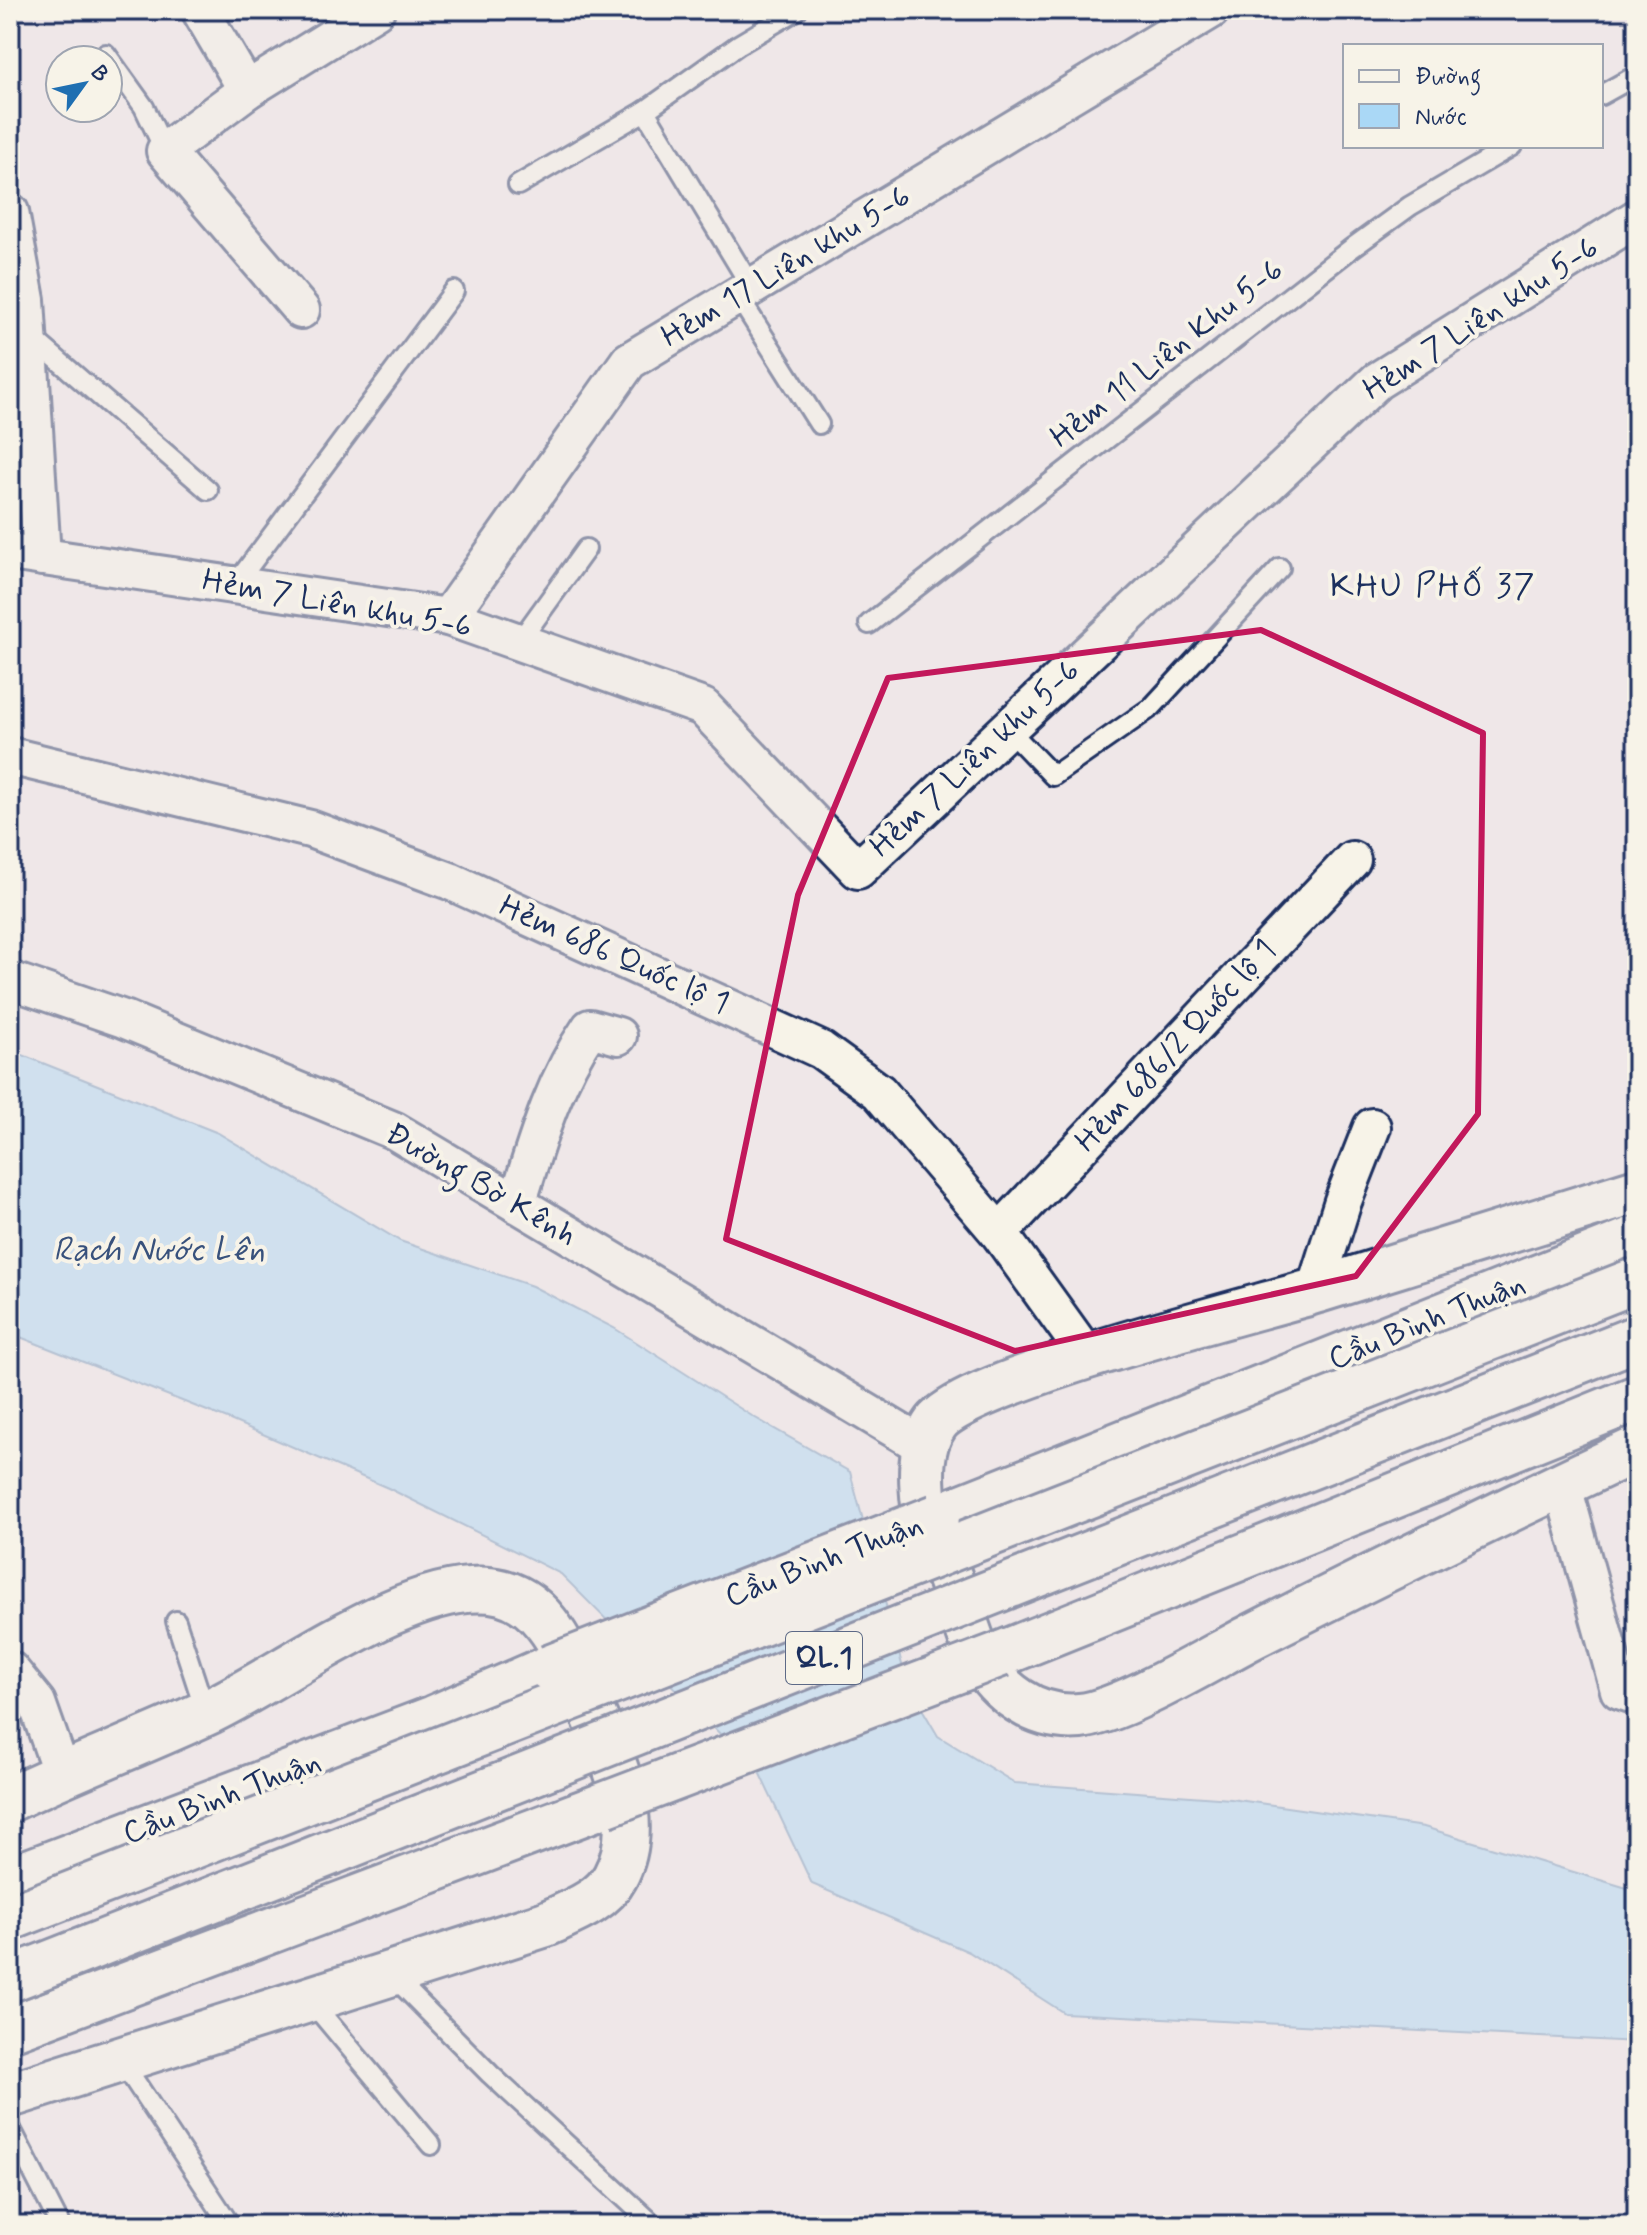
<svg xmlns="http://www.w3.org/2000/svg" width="1647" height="2235" font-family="Mynerve,sans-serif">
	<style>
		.water { fill: #aad8f6; stroke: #7194b9; stroke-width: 2 }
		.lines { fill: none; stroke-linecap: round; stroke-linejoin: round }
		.lane-casing { stroke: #1b2f5e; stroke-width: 24 }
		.street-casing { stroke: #1b2f5e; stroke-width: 42 }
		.highway-casing { stroke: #1b2f5e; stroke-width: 50 }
		.lane { stroke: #f7f3e8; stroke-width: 18 }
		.street { stroke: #f7f3e8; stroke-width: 36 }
		.highway { stroke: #f7f3e8; stroke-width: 44 }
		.highway-bridge-casing { stroke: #1b2f5e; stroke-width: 50; stroke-linecap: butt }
		.highway-bridge { stroke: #f7f3e8; stroke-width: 44 }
		.marked { fill: none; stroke: #c2185b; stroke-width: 6; stroke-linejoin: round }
		.labels { text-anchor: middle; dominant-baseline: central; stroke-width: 8; stroke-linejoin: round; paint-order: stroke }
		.shield { fill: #f7f3e8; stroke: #5d6a87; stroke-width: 2 }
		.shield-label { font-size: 30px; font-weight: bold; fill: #1b2f5e }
		.street-label { font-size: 32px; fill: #1b2f5e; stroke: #f7f3e8 }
		.neighbourhood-label { font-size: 34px; letter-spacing: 2px; fill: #1b2f5e; stroke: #f7f3e8 }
		.water-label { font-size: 34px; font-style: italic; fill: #38517c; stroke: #f7f3e8 }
	</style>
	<rect width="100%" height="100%" fill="#efe7e8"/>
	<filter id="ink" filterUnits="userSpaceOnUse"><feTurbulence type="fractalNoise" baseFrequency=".0125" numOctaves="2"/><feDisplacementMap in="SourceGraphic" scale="16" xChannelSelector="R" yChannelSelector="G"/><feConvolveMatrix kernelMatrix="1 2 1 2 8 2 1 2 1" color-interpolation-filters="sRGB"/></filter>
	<g filter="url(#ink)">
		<path class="water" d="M10 1050 218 1133 400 1241 532 1286 614 1328 752 1416 850 1472 907 1683 938 1736 1015 1783 1231 1799 1424 1827 1637 1891V2042L1064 2013 969 1952 812 1884 760 1774 561 1574 388 1488 230 1420 10 1333Z"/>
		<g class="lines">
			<g class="lane-casing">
				<g id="lane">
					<path d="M106 54 144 107 165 151"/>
					<path d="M1601 95 1637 75"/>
					<path d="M645 111 752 288"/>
					<path d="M518 185 645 111 738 45 797 10"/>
					<path d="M738 296 819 424"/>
					<path d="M29 335 208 490"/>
					<path d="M235 585 454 291"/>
					<path d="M869 624 1352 248 1410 206 1512 146"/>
					<path d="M519 642 586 549"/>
					<path d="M1008 729 1053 776 1152 707 1280 568"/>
					<path d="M176 1621 206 1713"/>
					<path d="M392 1975 490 2074 654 2225"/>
					<path d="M310 2000 431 2145"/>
					<path d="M121 2060 230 2225"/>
					<path d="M10 2127 60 2225"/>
				</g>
			</g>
			<g class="street-casing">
				<g id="street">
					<path d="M200 10 247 90"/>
					<path d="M10 212 26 300 42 557"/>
					<path d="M301 310 165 151 247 90 376 10"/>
					<path d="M10 552 448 617 703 707 858 870 1377 381 1637 218"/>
					<path d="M448 617 629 361 1211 10"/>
					<path d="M10 756 310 829 450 881 821 1050 879 1092 999 1233 1088 1357"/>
					<path d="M10 980 124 1019 395 1131 925 1447"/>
					<path d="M517 1204C536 1143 553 1082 590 1028L618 1036"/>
					<path d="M999 1233 1352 860"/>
					<path d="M1315 1290 1343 1201 1372 1127"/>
					<path d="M1562 1483 1619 1690 1637 1696"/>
					<path d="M10 1670 37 1703 62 1774"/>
				</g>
			</g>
			<g class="highway-casing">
				<g id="highway">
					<path d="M1637 1191C1531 1224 1424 1257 1318 1290 1252 1310 968 1380 936 1423 919 1446 921 1479 924 1505L977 1655C999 1692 1034 1720 1080 1716 1122 1712 1214 1656 1255 1635 1381 1571 1509 1509 1637 1449"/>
					<path d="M937 1517 1637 1238"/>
					<path d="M1001 1654 1637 1398"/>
					<path d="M10 1799C76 1767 144 1742 210 1711 285 1675 409 1581 490 1590 546 1596 566 1655 586 1698 609 1751 646 1819 615 1877 602 1902 569 1913 546 1924L10 2095"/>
					<path d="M10 1879 434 1718 549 1668"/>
					<path d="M10 2029 604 1805"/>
				</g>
			</g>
			<use href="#lane" class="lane"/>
			<use href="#street" class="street"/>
			<use href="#highway" class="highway"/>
			<g class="highway-bridge-casing">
				<g id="highway-bridge">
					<path d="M549 1668 937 1517"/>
					<path d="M604 1805 1001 1654"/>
					<path d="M10 1918 1637 1280"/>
					<path d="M10 1979 1637 1338"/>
				</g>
			</g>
			<use href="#highway-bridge" class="highway-bridge"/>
		</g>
	</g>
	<path d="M0 0H1647V2235H0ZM1261 630 1483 733 1478 1114 1356 1276 1015 1351 726 1239 798 895 888 678Z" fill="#efe7e8" fill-opacity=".55" fill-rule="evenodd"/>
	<path class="marked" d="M1261 630 1483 733 1478 1114 1356 1276 1015 1351 726 1239 798 895 888 678Z"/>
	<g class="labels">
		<rect class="shield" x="786" y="1632" width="76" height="52" rx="6"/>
		<g class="shield-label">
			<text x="824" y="1658">QL.1</text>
		</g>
		<g class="street-label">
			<text transform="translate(786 267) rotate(-31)">Hẻm 17 Liên khu 5-6</text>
			<text transform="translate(1481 319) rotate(-33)">Hẻm 7 Liên khu 5-6</text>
			<text transform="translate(1167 354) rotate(-38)">Hẻm 11 Liên Khu 5-6</text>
			<text transform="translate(337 604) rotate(10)">Hẻm 7 Liên khu 5-6</text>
			<text transform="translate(975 759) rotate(-43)">Hẻm 7 Liên khu 5-6</text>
			<text transform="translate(614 955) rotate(24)">Hẻm 686 Quốc lộ 1</text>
			<text transform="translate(1176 1046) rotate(-47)">Hẻm 686/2 Quốc lộ 1</text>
			<text transform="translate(481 1185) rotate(30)">Đường Bờ Kênh</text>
			<text transform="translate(1427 1322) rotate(-22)">Cầu Bình Thuận</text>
			<text transform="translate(824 1561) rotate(-21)">Cầu Bình Thuận</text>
			<text transform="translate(222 1798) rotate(-21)">Cầu Bình Thuận</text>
		</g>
		<g class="neighbourhood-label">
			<text x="1433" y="586">KHU PHỐ 37</text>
		</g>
		<g class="water-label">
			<text x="159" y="1250">Rạch Nước Lên</text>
		</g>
	</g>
	<rect width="1647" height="2235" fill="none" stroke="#f7f3e8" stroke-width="40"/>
	<rect x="20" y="20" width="1607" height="2195" fill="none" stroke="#1b2f5e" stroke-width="3" filter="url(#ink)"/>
	<rect x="1343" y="44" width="260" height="104" fill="#f7f3e8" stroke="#9fa5b1" stroke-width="2"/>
	<rect x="1359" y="70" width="40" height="12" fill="#f7f3e8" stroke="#9fa5b1" stroke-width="2"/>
	<text x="1415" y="84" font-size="24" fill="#1b2f5e">Đường</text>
	<rect x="1359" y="104" width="40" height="24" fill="#aad8f6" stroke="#9fa5b1" stroke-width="2"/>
	<text x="1415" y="124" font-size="24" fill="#1b2f5e">Nước</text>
	<g transform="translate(84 84) rotate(57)"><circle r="38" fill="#f7f3e8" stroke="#9fa5b1" stroke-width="2"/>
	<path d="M0-6L14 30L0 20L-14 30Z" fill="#1f6fb2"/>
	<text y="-12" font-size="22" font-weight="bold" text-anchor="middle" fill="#1b2f5e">B</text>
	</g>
</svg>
